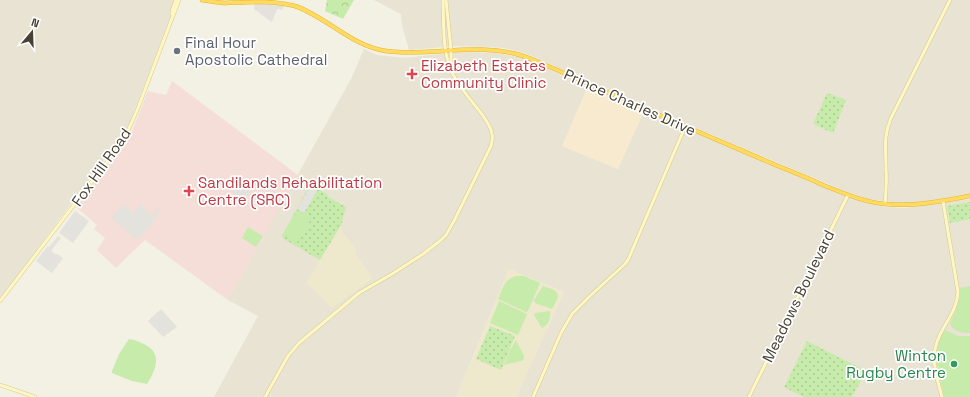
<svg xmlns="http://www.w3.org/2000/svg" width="970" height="397" font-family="'Space Grotesk',sans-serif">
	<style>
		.residential { fill: #e8e3d2 }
		.commercial { fill: #f7eace }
		.education { fill: #eee8cd }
		.medical { fill: #f5ded7 }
		.grass { fill: url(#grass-dots) }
		.forest { fill: url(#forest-crowns) }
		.garden { fill: #c7ebaa }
		.parking { fill: #e4e2dd }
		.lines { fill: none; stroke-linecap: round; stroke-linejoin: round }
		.secondary-casing { stroke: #d6cb91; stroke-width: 4 }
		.highway-casing { stroke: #e7b52b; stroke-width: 4.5 }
		.secondary { stroke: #fff7c3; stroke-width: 3 }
		.highway { stroke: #ffdb64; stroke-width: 3.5 }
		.worship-dot { fill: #6b7280; stroke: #fff; stroke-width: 1.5 }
		.health-dot { fill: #e0444e; stroke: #fff; stroke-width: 1.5 }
		.leisure-dot { fill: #2e9e5b; stroke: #fff; stroke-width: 1.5 }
		.labels { text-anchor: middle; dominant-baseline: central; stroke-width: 3.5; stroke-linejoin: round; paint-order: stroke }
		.worship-label { font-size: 15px; fill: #5b616d; stroke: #fff; text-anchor: start }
		.health-label { font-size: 15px; fill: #be3a42; stroke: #fff; text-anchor: start }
		.street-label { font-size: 15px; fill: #464134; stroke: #fff }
		.leisure-label { font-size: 15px; fill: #27864d; stroke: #fff; text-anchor: end }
	</style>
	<defs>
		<pattern id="grass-dots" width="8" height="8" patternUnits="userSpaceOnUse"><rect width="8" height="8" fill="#c7ebaa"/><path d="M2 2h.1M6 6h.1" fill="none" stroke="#accb93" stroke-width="1.8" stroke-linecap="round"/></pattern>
		<pattern id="forest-crowns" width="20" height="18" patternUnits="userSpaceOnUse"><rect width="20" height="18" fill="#c7ebaa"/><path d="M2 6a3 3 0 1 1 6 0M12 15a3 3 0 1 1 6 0" fill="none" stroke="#accb93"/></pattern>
	</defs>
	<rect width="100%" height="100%" fill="#f3f0e4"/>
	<g class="residential">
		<path d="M0 0H177L127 130 81 190 0 299Z"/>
		<path d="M374 0H970V194L914 203H898L869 199 850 193 646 107 622 96 525 53 504 48 491 47 456 46 409 50 402 25 401 14Z"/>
		<path d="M364 49 377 55 405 58 456 52 496 53 523 58 546 68 588 86 562 146 618 169 644 111 844 196 863 202 886 207 905 208 970 199V397H516L564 292 509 269 456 397H214L258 316 228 300 351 79Z"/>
	</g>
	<path class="commercial" d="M588 86 644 111 618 169 562 146Z"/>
	<g class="education">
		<path d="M341 225 342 231 357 250 355 252 372 277 371 280 332 308 318 294 306 283Z"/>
		<path d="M509 269 564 292 516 397H456Z"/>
	</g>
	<path class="medical" d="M172 81 298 175 228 300 145 240 130 254 116 268 97 250 105 238 94 229 97 225 76 207 124 146 132 131 148 91 166 95Z"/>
	<g class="grass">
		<path d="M827 93 846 100 833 133 813 124Z"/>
		<path d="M312 186 327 194 328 197 346 207 341 225 320 260 284 239 282 236 308 188Z"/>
		<path d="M970 202V219L950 223 947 206Z"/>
		<path d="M490 326 515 336 501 370 476 359Z"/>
		<path d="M807 341 866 371 852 397H804L784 387Z"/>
	</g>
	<path class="forest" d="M327 0H354L343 19 325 11Z"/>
	<g class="garden">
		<path d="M297 210 311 219 298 242 283 234Z"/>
		<path d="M248 227 263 236 256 247 242 238Z"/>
		<path d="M516 276H524L540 283 528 311 526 312 498 299C503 288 504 280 516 276Z"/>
		<path d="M543 286C560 291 561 294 552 309L535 303 534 300Z"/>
		<path d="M970 286V333H969C963 333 952 331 950 324 955 312 961 301 960 288Z"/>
		<path d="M499 301 527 314 518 335 490 323Z"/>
		<path d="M550 311C551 319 548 325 542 328L534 315 535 313Z"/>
		<path d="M945 330 958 336H970V397H944C942 384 934 359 937 347 938 341 942 335 945 330Z"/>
		<path d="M129 339C134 339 139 342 144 344 163 353 156 370 147 384L132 381 112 373V371L119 354Z"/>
		<path d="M516 340 524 356V359L521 361 504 365 509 352Z"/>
	</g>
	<g class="parking">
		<path d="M255 3 279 5 284 6 282 10 277 9 272 22 269 20 254 9Z"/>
		<path d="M244 182 250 193 238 201 231 190Z"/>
		<path d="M309 188H311L317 191 304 213 297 209Z"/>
		<path d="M123 204 133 213 141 204 144 207V208L152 216 154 214 153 213 157 208 160 210 153 223 137 240 111 218Z"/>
		<path d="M75 211 89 221 73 243 59 233Z"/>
		<path d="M58 236 61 238 51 251 56 255 57 254 63 258 52 273 36 261 48 246 49 247Z"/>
		<path d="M161 309 177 327 163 337 148 321Z"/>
	</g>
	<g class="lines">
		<g class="secondary-casing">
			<g id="secondary">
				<path d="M446 0 451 50V68"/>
				<path d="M172 14V11L176 0"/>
				<path d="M885 204C886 192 887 180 886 169 886 149 883 137 891 118L950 0"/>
				<path d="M0 301 120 145 127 133 138 108 179 0"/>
				<path d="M0 385 35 397"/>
				<path d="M265 397 288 356 299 343 359 293 392 274 423 254 441 240 446 235 455 219 491 146C492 142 493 139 492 134 491 126 485 119 481 113 471 100 457 85 451 70 442 50 444 22 443 0"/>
				<path d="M533 397 561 333 572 314 590 296 625 264 628 260 685 127"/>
				<path d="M749 397 848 195"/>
				<path d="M942 397C938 382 931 361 936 345 941 326 957 313 958 292L943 201"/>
			</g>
		</g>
		<g class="highway-casing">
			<path id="highway" d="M202 0C210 1 218 3 226 3 250 2 272 0 295 6 327 17 351 46 386 51 430 57 475 42 520 55 530 58 540 63 550 67 570 75 589 85 609 93 665 118 722 142 778 166 793 172 808 178 823 185 843 193 863 202 885 204 914 207 942 201 970 196"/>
		</g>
		<use href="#secondary" class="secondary"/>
		<use href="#highway" class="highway"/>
	</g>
	<circle class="worship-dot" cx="177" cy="51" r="4"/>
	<g class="health-dot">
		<path d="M410 68h4v4h4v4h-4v4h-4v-4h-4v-4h4z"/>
		<path d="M187 185h4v4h4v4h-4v4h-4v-4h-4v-4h4z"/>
	</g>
	<circle class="leisure-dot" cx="954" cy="364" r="4"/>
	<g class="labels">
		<g class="worship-label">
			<text x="185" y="42">Final Hour<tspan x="185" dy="17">Apostolic Cathedral</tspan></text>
		</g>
		<g class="health-label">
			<text x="421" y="65">Elizabeth Estates<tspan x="421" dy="17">Community Clinic</tspan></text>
			<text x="198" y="182">Sandilands Rehabilitation<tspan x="198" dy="17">Centre (SRC)</tspan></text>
		</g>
		<g class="street-label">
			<text transform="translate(630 102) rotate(24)">Prince Charles Drive</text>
			<text transform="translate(101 167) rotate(-55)">Fox Hill Road</text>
			<text transform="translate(798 296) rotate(-64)">Meadows Boulevard</text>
		</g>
		<g class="leisure-label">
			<text x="946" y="355">Winton<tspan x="946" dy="17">Rugby Centre</tspan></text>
		</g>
	</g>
	<g transform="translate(32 32) rotate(19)" stroke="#ffffff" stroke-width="3" paint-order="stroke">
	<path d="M0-3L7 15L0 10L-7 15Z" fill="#464134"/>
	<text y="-6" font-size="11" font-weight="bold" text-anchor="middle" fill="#464134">N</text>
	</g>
</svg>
